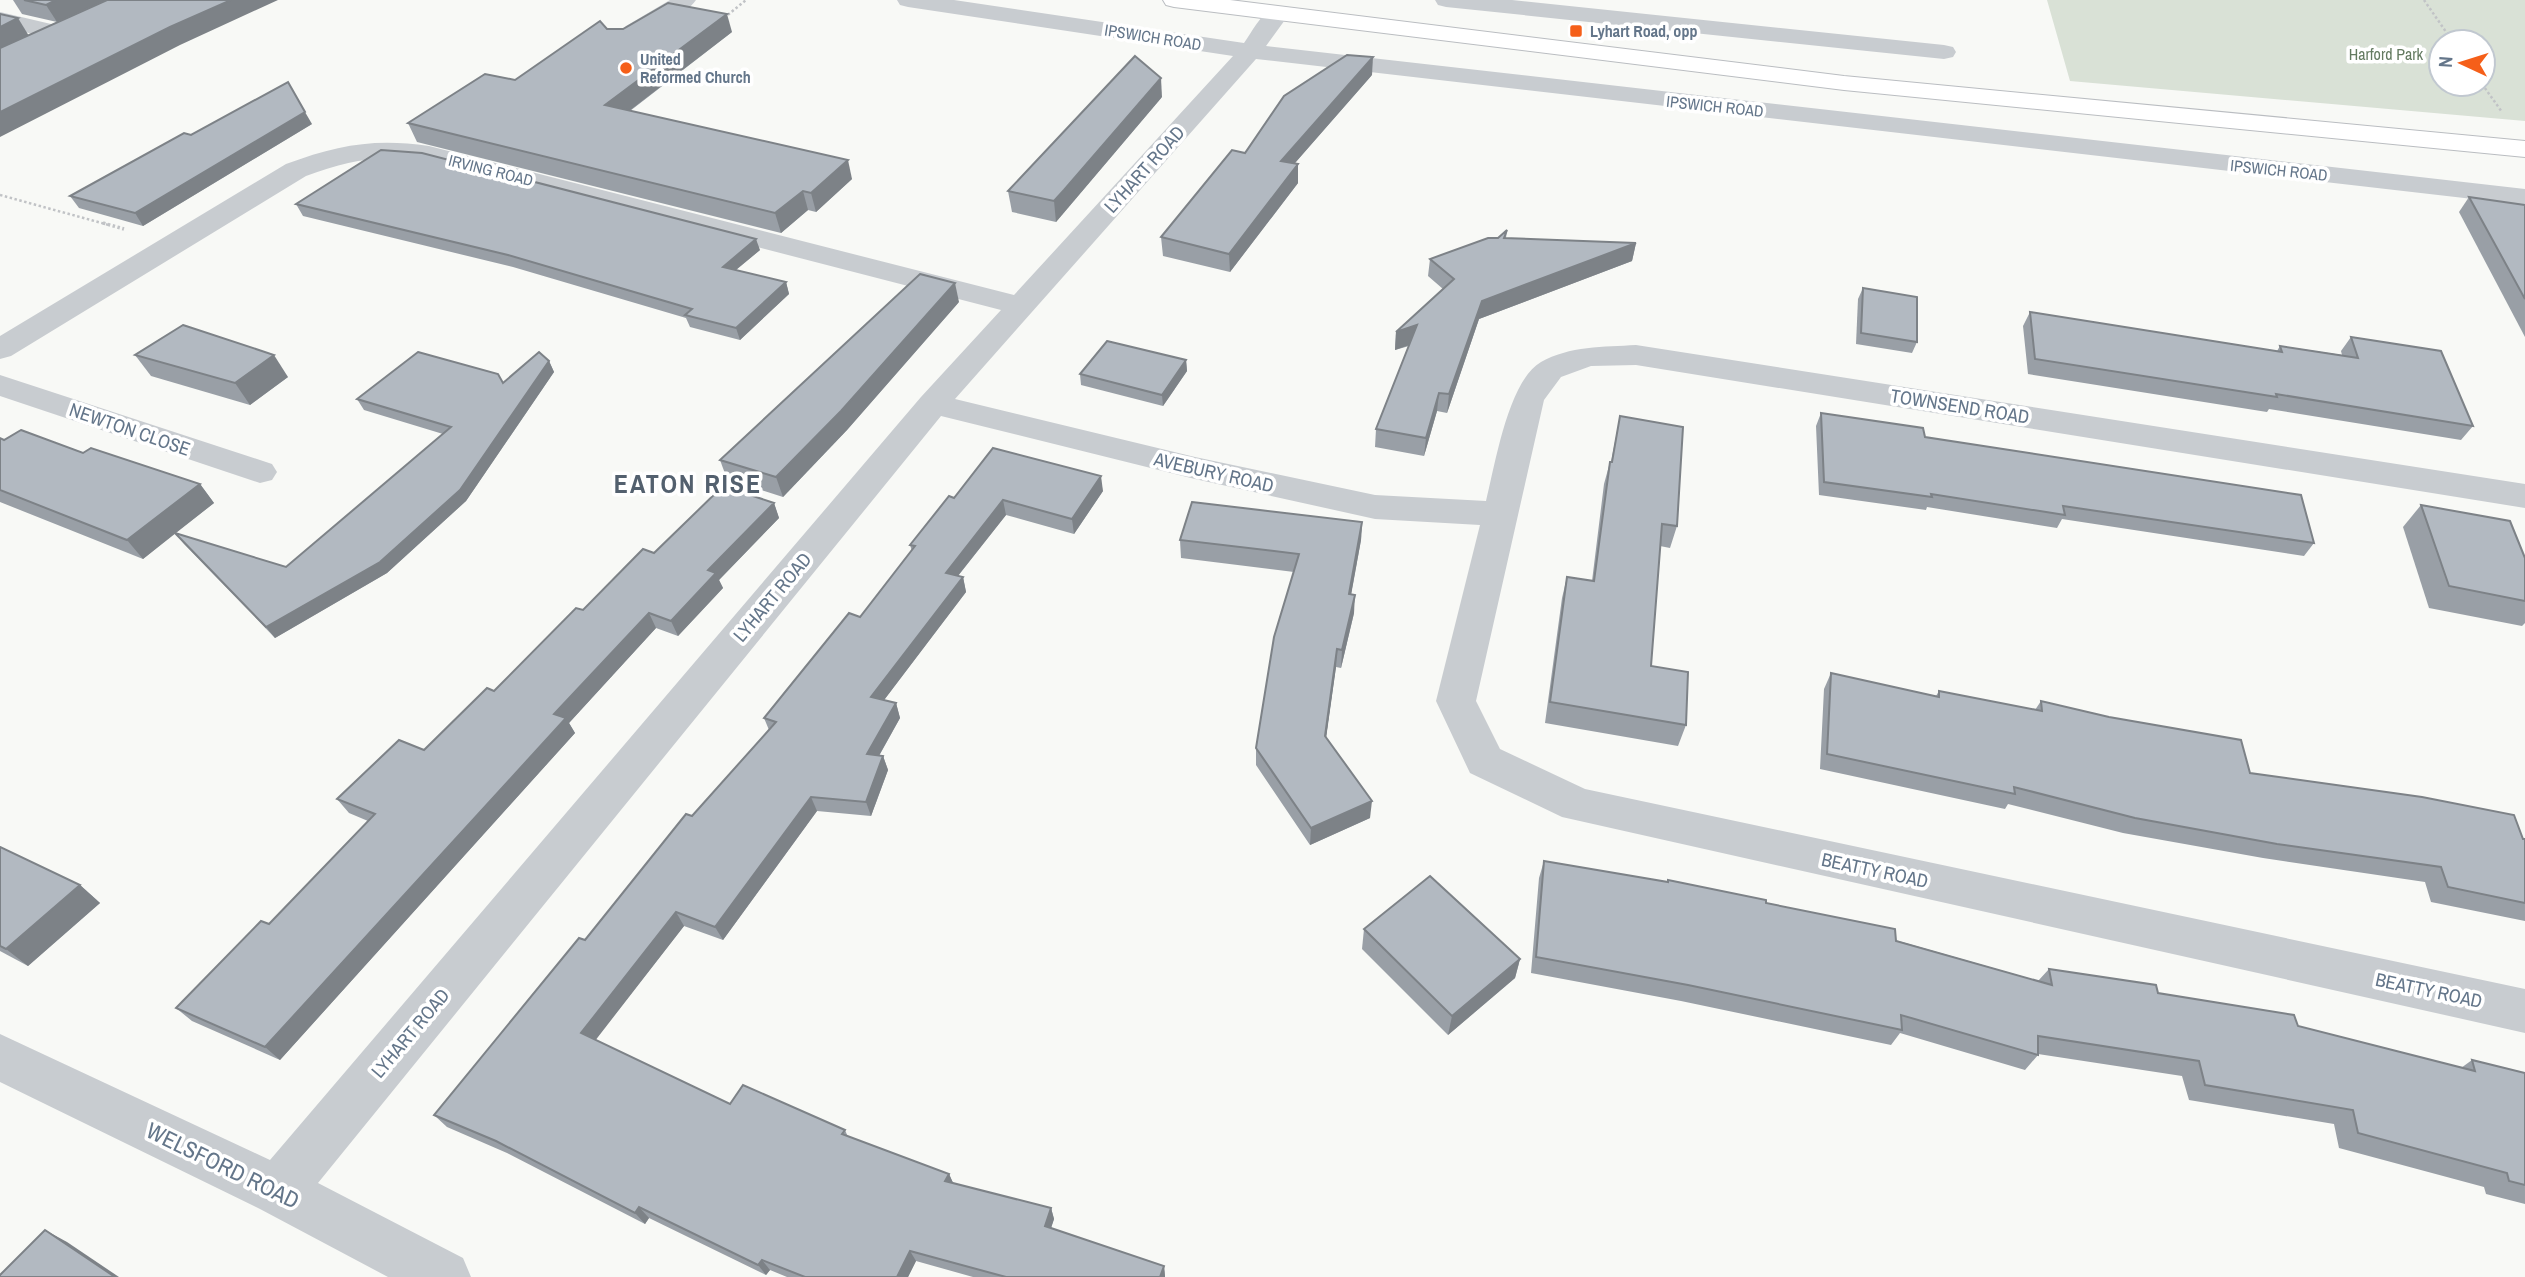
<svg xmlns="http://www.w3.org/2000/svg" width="2525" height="1277" font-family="'Archivo Narrow',sans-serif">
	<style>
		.green { fill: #d9e1d6; fill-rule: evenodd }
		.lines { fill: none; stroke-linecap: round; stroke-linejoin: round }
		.highway-casing { stroke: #babdc1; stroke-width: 2 }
		.path-far1 { stroke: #c1c3c6; stroke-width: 2.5; stroke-dasharray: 2.5 2.5; stroke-linecap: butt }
		.path { stroke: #c1c3c6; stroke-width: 3.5; stroke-dasharray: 2.5 2.5; stroke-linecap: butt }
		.minor { fill: #c8ccd0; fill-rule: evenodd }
		.highway { fill: #fff; fill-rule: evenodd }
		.wall { fill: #999fa6 }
		.shaded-wall { fill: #7d8287 }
		.building { fill: #b2b9c1; stroke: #7d8287; stroke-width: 2 }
		.poi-dot { fill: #f55f19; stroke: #fff; stroke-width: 2.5 }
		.labels { text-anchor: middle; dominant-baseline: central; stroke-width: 7; stroke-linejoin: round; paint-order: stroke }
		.far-poi-label { font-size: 16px; font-weight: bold; fill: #64768a; stroke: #fff; text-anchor: start }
		.far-street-label { font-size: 16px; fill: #64768a; stroke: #fff }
		.far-park-label { font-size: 16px; fill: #637a60; stroke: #fff }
		.street-label { font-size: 19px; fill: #64768a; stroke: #fff }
		.near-street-label { font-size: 23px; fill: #64768a; stroke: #fff }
		.district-label { font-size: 26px; font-weight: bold; letter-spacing: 2px; fill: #53606e; stroke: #fff }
	</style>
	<rect width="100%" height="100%" fill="#f8f9f6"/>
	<path class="green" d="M2047 0H2525V121L2070 81ZM2483 42V84H2441V42Z"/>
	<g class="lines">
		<g class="highway-casing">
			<path id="highway" d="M1163 0H1230L1844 76 2525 141V157L1844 90 1174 7 1166 5Z"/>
		</g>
		<g class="path-far1">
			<path d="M2424 0 2453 42"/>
			<path d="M724 18 746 0"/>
			<path d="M2482 84 2502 112"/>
			<path d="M0 195 109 225"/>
		</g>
		<path class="path" d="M103 223 124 229"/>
		<g class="minor">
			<path d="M670 0H696C687 14 642 40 626 36L622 31 626 26Z"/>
			<path d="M897 0H954L1244 43C1255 28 1265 3 1286 8L1290 13 1266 46 2525 189V205L1256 59 955 399 1195 457 1375 495 1486 501C1495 466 1508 381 1541 362 1569 346 1604 347 1636 345L2525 484V508L1636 365 1591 366 1561 377 1544 400 1476 701 1500 749 1585 789 2525 989V1033L1562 817 1470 773 1436 701 1480 525 1375 519 1195 479 941 416 318 1183 463 1258 471 1277H388L260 1209 0 1082V1034L270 1160 921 397 1001 310 428 162C380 155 351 159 306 176L11 356 0 359V336L286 164C338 145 374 138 429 146L1014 295 1233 56 908 7 900 5Z"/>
			<path d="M1435 0H1512L1944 45 1953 47 1956 52 1953 57 1944 59 1446 7 1438 5Z"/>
			<path d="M0 12 68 28 72 33 68 38 0 69V53L37 35 0 26Z"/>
			<path d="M0 375 272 464 277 472 272 480 260 483 0 396Z"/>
		</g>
		<use href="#highway" class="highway"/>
	</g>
	<g class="wall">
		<path d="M13 0H106L57 22 22 14Z"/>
		<path d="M732 32 630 111 852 179 816 212 808 210 781 233 417 142 408 123 515 80Z"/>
		<path d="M1372 75 1294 164H1298V183L1230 272 1163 256 1161 237 1245 153Z"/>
		<path d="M1162 97 1056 222 1012 212 1008 191Z"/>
		<path d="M312 124 143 226 79 208 70 196 191 135Z"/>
		<path d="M2469 197 2525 205V337L2459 212Z"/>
		<path d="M296 204 760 250 736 270 786 282 789 294 740 340 690 327 686 318 513 267 303 216Z"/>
		<path d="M1507 230 1506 238 1636 243 1632 261 1479 319 1447 413 1437 411 1424 456 1375 447 1376 429 1409 346 1395 350 1396 332 1443 289 1428 276 1430 259 1498 238Z"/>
		<path d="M1863 288 1917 342 1912 353 1856 344 1858 299Z"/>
		<path d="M959 302 847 430 783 497 727 479 720 460Z"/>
		<path d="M2030 312 2277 351 2280 346 2342 355 2341 351 2351 337 2473 426 2461 440 2269 409 2267 412 2028 374 2023 326Z"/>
		<path d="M135 355 288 377 250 405 151 376Z"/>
		<path d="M1186 360 1187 371 1163 406 1081 385 1080 374Z"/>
		<path d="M549 361 554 372 466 501 387 573 275 638 184 544 175 533 143 559 0 502V438L4 440 83 453 200 484 214 503 175 533 286 567 443 434 364 410 357 399 503 383Z"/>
		<path d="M1821 413 1925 437 2314 543 2304 556 2062 519 2057 528 1927 507 1926 510 1819 495 1816 426Z"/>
		<path d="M1620 416 1677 526 1670 548 1660 546 1651 666 1686 725 1678 746 1545 723 1562 598 1567 577 1592 581 1604 484 1610 462H1611Z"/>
		<path d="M1103 491 1074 534 1006 515 958 576 963 577 966 592 884 700 896 703 900 718 879 756H883L888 770 871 816 817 811 723 940 684 926 595 1040 730 1104 845 1130 848 1137 949 1174 953 1183 1051 1208 1054 1219 1051 1228 1164 1266 1165 1277H973L916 1261 908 1277H787L770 1270 766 1275 649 1218 645 1224 507 1153 447 1127 434 1115 692 816 769 730 764 718 860 617 912 551 910 545 954 498Z"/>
		<path d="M774 503 779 518 719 580 723 588 678 636 656 628 569 723 575 733 280 1060 192 1021 176 1008 269 924 368 821 349 813 337 799 424 750 494 691 583 610 654 553Z"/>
		<path d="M2421 505 2525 558V623L2522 626 2429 608 2403 527Z"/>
		<path d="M1362 522 1361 540 1351 594 1354 613 1341 668 1336 667 1326 737 1370 818 1310 845 1256 765V748L1294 572 1181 558 1180 540Z"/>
		<path d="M1831 673 1936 696 1939 691 2035 710 2041 701 2250 773 2525 839V921L2431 902 2425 882 2263 858 2123 833 2008 804 2005 809 1820 769 1824 689Z"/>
		<path d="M0 847 80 885 100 903 28 966 0 951Z"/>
		<path d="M1544 861 1667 882 1668 880 1766 903 2038 981 2049 969 2158 993 2298 1026 2461 1068 2472 1060 2525 1073V1204L2486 1194 2484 1187 2339 1148 2334 1124 2189 1100 2182 1076 2038 1054V1055L2025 1070 1900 1033 1891 1045 1681 1001 1531 973 1539 878Z"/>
		<path d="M1364 929 1520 959 1515 978 1448 1035 1362 949Z"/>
	</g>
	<g class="shaded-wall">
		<path d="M56 0H106L57 22 46 5Z"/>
		<path d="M231 0H278L180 45 0 137V112L170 27Z"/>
		<path d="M727 14 732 32 612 124 605 105Z"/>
		<path d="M18 18 29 36 0 50V27Z"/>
		<path d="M1373 57 1372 75 1281 179V161Z"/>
		<path d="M1161 78 1162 97 1056 222 1054 201Z"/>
		<path d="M305 112 312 124 143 226 135 213Z"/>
		<path d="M848 160 852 179 816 212 811 193Z"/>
		<path d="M1298 164V183L1230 272 1229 254Z"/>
		<path d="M803 191 808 210 781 233 775 213Z"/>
		<path d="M756 239 760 250 726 278 723 267Z"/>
		<path d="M1636 243 1632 261 1479 319 1447 413 1449 394 1482 301Z"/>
		<path d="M786 282 789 294 740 340 736 328Z"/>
		<path d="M955 283 959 302 847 430 783 497 776 477Z"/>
		<path d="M1417 325 1415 343 1395 350 1396 332Z"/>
		<path d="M274 355 288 377 250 405 235 383Z"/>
		<path d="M1186 360 1187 371 1163 406 1162 395Z"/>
		<path d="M549 361 554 372 466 501 387 573 275 638 266 627Z"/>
		<path d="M1439 393 1437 411 1424 456 1426 438Z"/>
		<path d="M1101 476 1103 491 1074 534 1072 519Z"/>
		<path d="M200 484 214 503 143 559 127 540Z"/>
		<path d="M1003 500 1006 515 949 587 946 573Z"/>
		<path d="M774 503 779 518 719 580 723 588 678 636 671 621 708 570Z"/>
		<path d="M1362 522 1361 540 1348 612 1349 594Z"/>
		<path d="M963 577 966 592 875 712 871 697Z"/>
		<path d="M1355 595 1354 613 1341 668 1342 650Z"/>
		<path d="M649 613 656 628 569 723 575 733 280 1060 265 1047 554 714Z"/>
		<path d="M1337 649 1336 667 1324 753 1325 736Z"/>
		<path d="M896 703 900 718 872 768 867 754Z"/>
		<path d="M883 756 888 770 871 816 866 802Z"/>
		<path d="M811 797 817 811 723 940 715 927Z"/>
		<path d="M1372 801 1370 818 1310 845 1311 828Z"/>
		<path d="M80 885 100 903 28 966 6 949Z"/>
		<path d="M676 912 684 926 591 1046 581 1033Z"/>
		<path d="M1520 959 1515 978 1448 1035 1452 1016Z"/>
		<path d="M949 1174 954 1185 945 1181Z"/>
		<path d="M639 1207 649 1218 645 1224 635 1213Z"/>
		<path d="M1051 1208 1054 1219 1048 1237 1045 1226Z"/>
		<path d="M45 1230 67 1242 119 1277H115Z"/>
		<path d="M910 1251 916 1261 908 1277H897Z"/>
		<path d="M762 1260 770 1270 766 1275 758 1265Z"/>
		<path d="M1164 1266 1165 1276V1277H1160Z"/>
	</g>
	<g class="building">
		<path d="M24 0H56L46 5Z"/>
		<path d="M107 0H231L170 27 0 112V48Z"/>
		<path d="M668 3 727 14 605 105 848 160 811 193 803 191 775 213 408 123 485 74 515 80 600 21 607 29H623Z"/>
		<path d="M0 14 18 18 0 27Z"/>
		<path d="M1347 55 1373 57 1281 161 1298 164 1229 254 1161 237 1232 150 1245 153 1284 96Z"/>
		<path d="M1135 56 1161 78 1064 190 1054 201 1008 191Z"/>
		<path d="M288 82 305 112 135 213 70 196 184 133 191 135Z"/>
		<path d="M381 150 422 153 756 239 723 267 786 282 736 328 685 315 692 309 508 255 296 204Z"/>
		<path d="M2469 197 2525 205V299Z"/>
		<path d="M1507 230 1504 238 1636 243 1482 301 1449 394 1439 393 1426 438 1376 429 1417 325 1396 332 1454 279 1430 259 1488 238H1498Z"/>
		<path d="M920 274 955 283 841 411 776 477 720 460Z"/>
		<path d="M1863 288 1917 297V342L1861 333Z"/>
		<path d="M2030 312 2282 352 2280 346 2358 358 2351 337 2441 351 2473 426 2276 394 2277 397 2035 359Z"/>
		<path d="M183 325 274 355 235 383 135 355Z"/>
		<path d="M1107 341 1186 360 1162 395 1080 374Z"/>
		<path d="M418 352 498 374 503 383 539 352 549 361 460 490 380 562 266 627 175 533 286 567 451 427 357 399Z"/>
		<path d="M1821 413 1923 428 1925 437 2301 495 2314 543 2063 506 2065 515 1931 494 1932 497 1824 482Z"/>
		<path d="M1620 416 1683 427 1677 526 1662 524 1651 666 1688 672 1686 725 1550 702 1567 577 1594 581 1610 462H1612Z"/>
		<path d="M21 430 83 453 91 448 200 484 127 540 0 490V438L4 440Z"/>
		<path d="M993 448 1101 476 1072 519 1003 500 946 573 963 577 871 697 896 703 867 754 883 756 866 802 811 797 715 927 676 912 581 1033 730 1104 743 1085 845 1130 842 1134 949 1174 945 1181 1051 1208 1045 1226 1164 1266 1160 1277H1006L910 1251 897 1277H805L762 1260 758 1265 639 1207 635 1213 496 1141 434 1115 579 938 585 940 686 814 692 816 776 722 764 718 849 613 860 617 915 546 910 545 949 496 954 498Z"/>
		<path d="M723 486 774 503 708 570 716 573 671 621 649 613 554 714 566 718 265 1047 176 1008 261 921 269 924 375 814 337 799 399 740 424 750 487 688 494 691 576 608 583 610 643 549 654 553Z"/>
		<path d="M1192 502 1362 522 1349 594 1355 595 1342 650 1337 649 1325 736 1372 801 1311 828 1256 748 1274 637 1299 554 1180 540Z"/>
		<path d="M2421 505 2510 521 2525 558V601L2449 586Z"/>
		<path d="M1831 673 1939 697V691L2042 711 2041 701 2109 717 2241 740 2250 773 2422 797 2514 815 2523 839H2525V903L2448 887 2441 867 2277 844 2135 818 2014 787 2015 794 1827 754Z"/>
		<path d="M0 847 80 885 6 949 0 946Z"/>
		<path d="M1544 861 1668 882V880L1766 900V903L1895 929 1896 941 2052 985 2049 969 2156 985 2158 993 2294 1015 2298 1026 2475 1071 2472 1060 2525 1073V1185L2509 1181 2507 1173 2358 1133 2353 1110 2205 1085 2199 1061 2038 1036V1055L1901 1015 1902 1030 1688 985 1536 957Z"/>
		<path d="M1430 876 1520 959 1452 1016 1364 929Z"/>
		<path d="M45 1230 115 1277H0V1275Z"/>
	</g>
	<g class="poi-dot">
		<rect x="1569" y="24" width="14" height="14" rx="3.5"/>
		<circle cx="626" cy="68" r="7"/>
	</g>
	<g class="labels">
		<g class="far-poi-label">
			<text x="1590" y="31">Lyhart Road, opp</text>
			<text x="640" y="59">United<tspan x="640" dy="18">Reformed Church</tspan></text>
		</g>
		<g class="far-street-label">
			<text transform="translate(1153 37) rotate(9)">IPSWICH ROAD</text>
			<text transform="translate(1715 106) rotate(6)">IPSWICH ROAD</text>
			<text transform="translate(491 170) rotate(14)">IRVING ROAD</text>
			<text transform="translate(2279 170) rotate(6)">IPSWICH ROAD</text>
		</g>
		<g class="far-park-label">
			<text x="2386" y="54">Harford Park</text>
		</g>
		<g class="street-label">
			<text transform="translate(1144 169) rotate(-48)">LYHART ROAD</text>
			<text transform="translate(1960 406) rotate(9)">TOWNSEND ROAD</text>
			<text transform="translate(130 429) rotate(19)">NEWTON CLOSE</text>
			<text transform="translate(1214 472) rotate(13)">AVEBURY ROAD</text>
			<text transform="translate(772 597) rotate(-50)">LYHART ROAD</text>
			<text transform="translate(1875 870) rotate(12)">BEATTY ROAD</text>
			<text transform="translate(2429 990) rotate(12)">BEATTY ROAD</text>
			<text transform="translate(410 1033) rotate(-50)">LYHART ROAD</text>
		</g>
		<g class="near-street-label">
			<text transform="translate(223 1165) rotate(26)">WELSFORD ROAD</text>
		</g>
		<g class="district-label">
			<text x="688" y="483">EATON RISE</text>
		</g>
	</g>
	<g transform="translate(2462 63) rotate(274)"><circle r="33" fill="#ffffff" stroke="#c1c8d0" stroke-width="2"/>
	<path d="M0-5L12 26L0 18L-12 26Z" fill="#f55f19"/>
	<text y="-10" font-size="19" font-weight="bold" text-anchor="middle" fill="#64768a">N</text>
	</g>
</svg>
